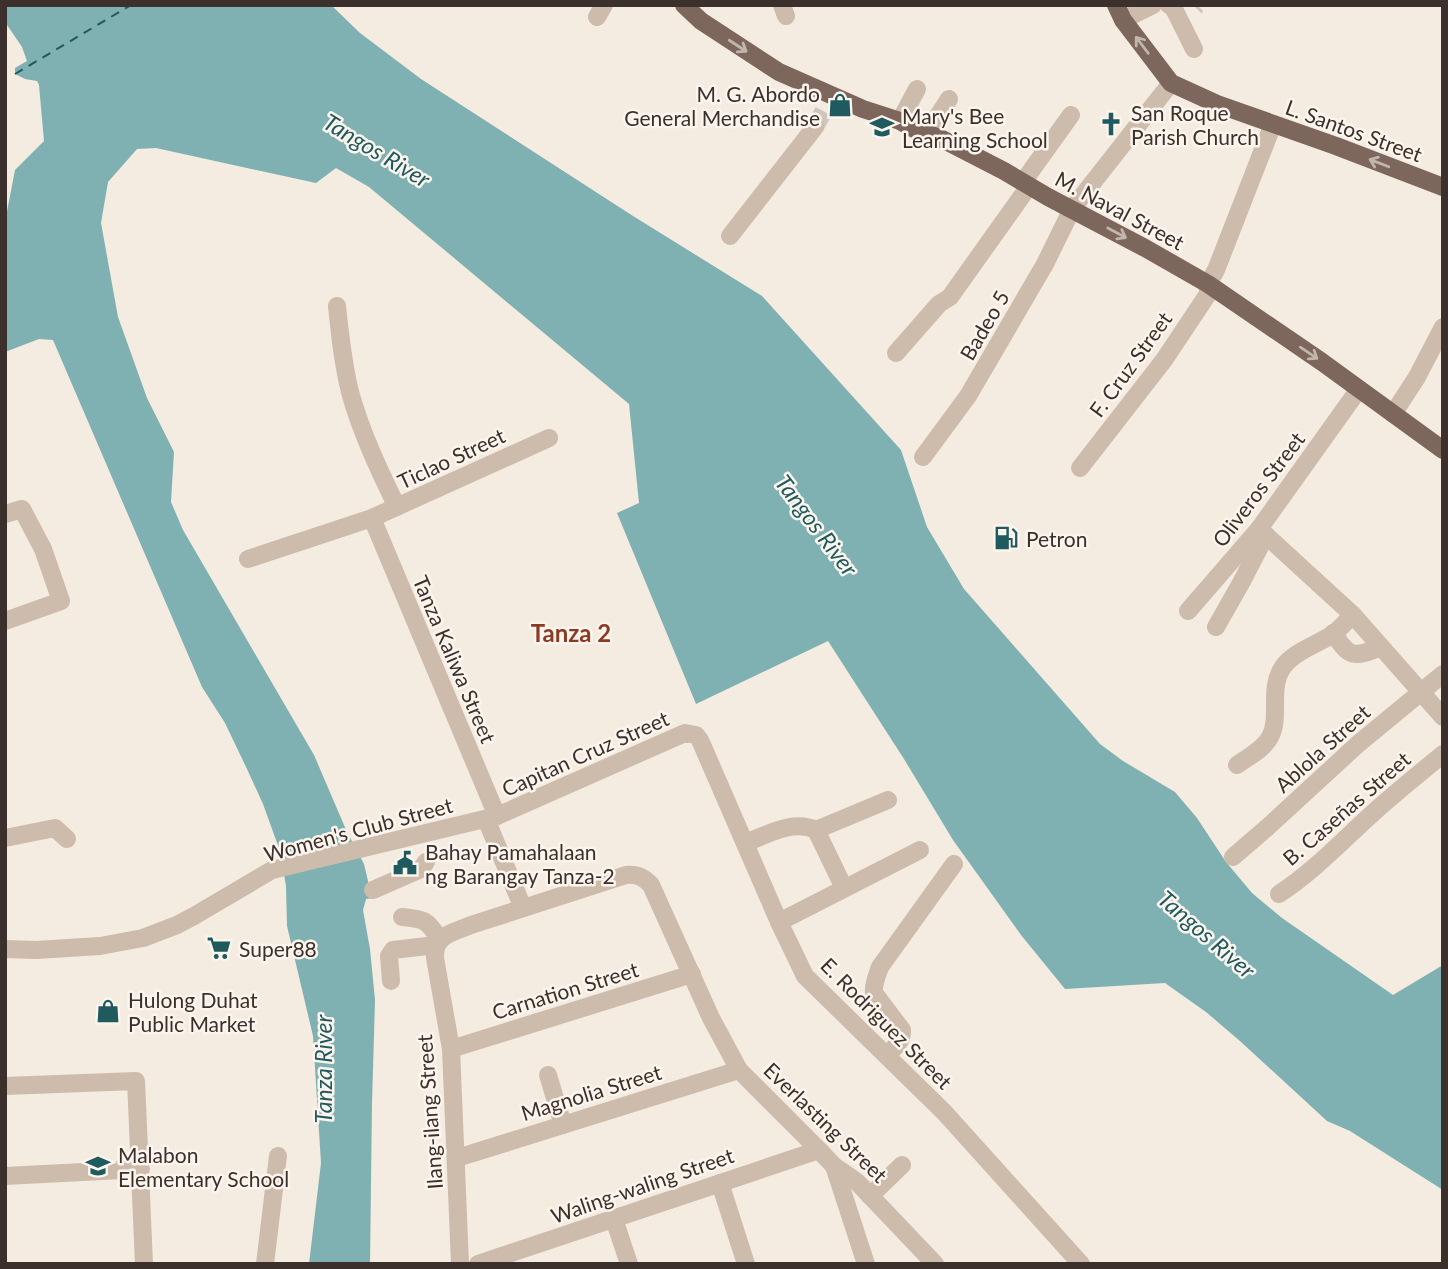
<svg xmlns="http://www.w3.org/2000/svg" width="1448" height="1269" font-family="Lato,sans-serif">
	<style>
		.water { fill: #7fb0b2 }
		.lines { fill: none; stroke-linecap: round; stroke-linejoin: round }
		.ferry { stroke: #1f5a5e; stroke-width: 2; stroke-dasharray: 9 7; stroke-linecap: butt }
		.minor-tunnel { stroke: #cfc6bd; stroke-width: 18; stroke-dasharray: 18 9; stroke-linecap: butt }
		.minor { stroke: #cdbbac; stroke-width: 18 }
		.major { stroke: #7d675c; stroke-width: 18 }
		.oneway { stroke: #c2b5ac }
		.labels { text-anchor: middle; dominant-baseline: central; stroke-width: 5; stroke-linejoin: round; paint-order: stroke }
		.poi-label { font-size: 21px; fill: #3b302b; stroke: #fbf5ee; text-anchor: start }
		.street-label { font-size: 21px; fill: #3b302b; stroke: #fbf5ee }
		.water-label { font-size: 23px; font-style: italic; fill: #1f5a5e; stroke: #fbf5ee }
		.quarter-label { font-size: 24px; font-weight: bold; fill: #8c3b22; stroke: #fbf5ee }
	</style>
	<rect width="100%" height="100%" fill="#f4ebe1"/>
	<path class="water" d="M5 5H331L360 33 421 79 633 216 762 296 901 450 927 527 964 589 1100 744 1123 761 1175 792 1197 818 1226 862 1252 893 1282 918 1393 995 1443 965V1190L1350 1131 1327 1121 1240 1041 1206 1012 1165 983 1065 989 1021 935 953 840 904 759 828 641 696 704 617 513 639 503 629 404 369 187 336 168 316 183 156 148 137 149 108 182 101 223 118 317 147 398 174 452 171 502 183 530 314 755 347 832 364 864 372 898 366 899 363 910 370 949 375 1000 372 1103 370 1264H309L321 1163 313 1036 287 926 286 886 280 851 263 804 247 769 225 723 202 687 53 340 39 339 5 352V222L15 170 44 141 39 85 37 81 25 79 15 74V68L27 61 22 47 5 22Z"/>
	<g class="lines">
		<path class="ferry" d="M15 74 131 5"/>
		<g class="minor-tunnel">
			<path d="M1195 7 1197 5"/>
			<path d="M815 127 828 103"/>
		</g>
		<g class="minor">
			<path d="M782 5 786 16"/>
			<path d="M1169 5 1173 7 1194 49"/>
			<path d="M597 17 604 5"/>
			<path d="M1123 20 1153 5"/>
			<path d="M900 121 917 89"/>
			<path d="M927 133 949 99"/>
			<path d="M1023 182 1071 115"/>
			<path d="M730 236 815 127"/>
			<path d="M337 306C340 335 343 364 350 392 361 432 379 470 397 507"/>
			<path d="M896 353 939 304 950 297 1029 186"/>
			<path d="M1393 414 1417 377 1443 327"/>
			<path d="M923 457 968 396 1045 264 1072 209 1171 83"/>
			<path d="M1080 468 1164 360 1208 294V284L1216 270 1273 124"/>
			<path d="M5 514 22 509 43 549 61 601 5 621"/>
			<path d="M372 518 497 816"/>
			<path d="M1259 529 1353 615 1443 717"/>
			<path d="M248 559 372 518 549 438"/>
			<path d="M1188 611 1259 529 1359 389"/>
			<path d="M1216 627 1241 583 1266 535"/>
			<path d="M1333 633C1350 658 1353 658 1381 647"/>
			<path d="M1237 765C1248 757 1264 749 1270 737 1281 717 1268 688 1283 667 1293 652 1318 644 1333 634 1340 629 1346 621 1353 615"/>
			<path d="M486 819 523 908"/>
			<path d="M5 838 55 828 67 839"/>
			<path d="M745 843C767 835 793 819 816 830"/>
			<path d="M1233 857 1270 825 1358 744 1443 674"/>
			<path d="M844 888 816 830 888 800"/>
			<path d="M373 890 421 869 426 862"/>
			<path d="M1279 894C1314 871 1342 841 1373 813 1395 793 1419 774 1443 754"/>
			<path d="M402 917C426 919 426 920 440 939"/>
			<path d="M779 922 920 850"/>
			<path d="M5 949 36 950 100 946 143 938 177 925 194 916 272 870 497 816 685 733 696 735 700 740 779 922 805 976 944 1112 1081 1264"/>
			<path d="M391 981 389 956 393 950 436 945"/>
			<path d="M451 1049 692 974"/>
			<path d="M886 1055C894 1049 903 1041 902 1030L874 993C873 984 877 975 880 967L954 864"/>
			<path d="M548 1075 563 1125"/>
			<path d="M5 1086 136 1081 144 1264"/>
			<path d="M457 1158 739 1070"/>
			<path d="M834 1166 866 1264"/>
			<path d="M5 1176 141 1169"/>
			<path d="M720 1183 746 1264"/>
			<path d="M870 1196 902 1165"/>
			<path d="M614 1219 629 1264"/>
			<path d="M265 1264 278 1156"/>
			<path d="M460 1264 451 1049 435 958C434 935 452 933 471 925L626 875C637 874 644 877 651 885L711 1018 739 1070 819 1150 834 1166 857 1182 935 1264"/>
			<path d="M478 1264 819 1150"/>
		</g>
		<g class="major">
			<path d="M684 5 701 21 779 72 863 109 900 121 912 128 942 139 1004 171 1048 197 1145 248 1208 284 1322 362 1443 450"/>
			<path d="M1116 5 1123 20 1171 83 1217 104 1336 146 1443 187"/>
		</g>
	</g>
	<defs><path id="oneway-shaft" d="M-6 0H5M1.5-3L5.5 0L1.5 3" fill="none" stroke-width="1.6" stroke-linecap="round" stroke-linejoin="round" transform="scale(1.75)"/></defs>
	<g class="oneway">
		<use href="#oneway-shaft" transform="translate(1142 45) rotate(-127)"/>
		<use href="#oneway-shaft" transform="translate(738 46) rotate(33)"/>
		<use href="#oneway-shaft" transform="translate(1379 163) rotate(-159)"/>
		<use href="#oneway-shaft" transform="translate(1117 233) rotate(28)"/>
		<use href="#oneway-shaft" transform="translate(1309 353) rotate(34)"/>
	</g>
	<defs>
		<g id="shop-bare" transform="scale(1.89)"><path d="M-5-2.5h2.3a2.7 3.5 0 0 1 5.4 0H5L5.5 6h-11ZM-1.5-2.5h3a1.5 2.3 0 0 0-3 0Z" fill="#1f5a5e" stroke="#fbf5ee" stroke-width="2.5" paint-order="stroke"/></g>
		<g id="church-bare" transform="scale(1.89)"><path d="M-1.2-6h2.4v3.5h3.3v2.4h-3.3V6h-2.4V-.1h-3.3v-2.4h3.3Z" fill="#1f5a5e" stroke="#fbf5ee" stroke-width="2.5" paint-order="stroke"/></g>
		<g id="school-bare" transform="scale(1.89)"><path d="M0-5L7-2L0 1L-7-2ZM-4 1L0 2.5L4 1V4Q0 6-4 4Z" fill="#1f5a5e" stroke="#fbf5ee" stroke-width="2.5" paint-order="stroke"/></g>
		<g id="fuel-bare" transform="scale(1.89)"><path d="M-5.5-6h7V0h2V4h1.3V-2.5L3-4.5l.8-.8L6-3V5H2.5V1h-1V6h-7ZM-4.2-4.7v3.2H.2V-4.7Z" fill="#1f5a5e" stroke="#fbf5ee" stroke-width="2.5" paint-order="stroke"/></g>
		<g id="civic-bare" transform="scale(1.89)"><path d="M-.6-6.5H3V-4.5H.6V-3L4-1V1h2V6H-6V1h2V-1L-.6-3ZM-1.2 2.5V6h2.4V2.5Z" fill="#1f5a5e" stroke="#fbf5ee" stroke-width="2.5" paint-order="stroke"/></g>
		<g id="supermarket-bare" transform="scale(1.89)"><path d="M-6-5.5h2.5l.6 2H6L4.5 2H-2.5L-4.4-4H-6ZM-1.5 3.2a1.3 1.3 0 1 0 .1 0ZM3 3.2a1.3 1.3 0 1 0 .1 0Z" fill="#1f5a5e" stroke="#fbf5ee" stroke-width="2.5" paint-order="stroke"/></g>
	</defs>
	<g fill-rule="evenodd">
		<use href="#shop-bare" x="840" y="105"/>
		<use href="#church-bare" x="1111" y="124"/>
		<use href="#school-bare" x="882" y="127"/>
		<use href="#fuel-bare" x="1006" y="538"/>
		<use href="#civic-bare" x="405" y="863"/>
		<use href="#supermarket-bare" x="219" y="948"/>
		<use href="#shop-bare" x="108" y="1011"/>
		<use href="#school-bare" x="98" y="1166"/>
	</g>
	<g class="labels">
		<g class="poi-label">
			<text x="820" y="93" text-anchor="end">M. G. Abordo<tspan x="820" dy="24">General Merchandise</tspan></text>
			<text x="1131" y="112">San Roque<tspan x="1131" dy="24">Parish Church</tspan></text>
			<text x="902" y="115">Mary's Bee<tspan x="902" dy="24">Learning School</tspan></text>
			<text x="1026" y="538">Petron</text>
			<text x="425" y="851">Bahay Pamahalaan<tspan x="425" dy="24">ng Barangay Tanza-2</tspan></text>
			<text x="239" y="948">Super88</text>
			<text x="128" y="999">Hulong Duhat<tspan x="128" dy="24">Public Market</tspan></text>
			<text x="118" y="1154">Malabon<tspan x="118" dy="24">Elementary School</tspan></text>
		</g>
		<g class="street-label">
			<text transform="translate(1354 130) rotate(20)">L. Santos Street</text>
			<text transform="translate(1120 210) rotate(28)">M. Naval Street</text>
			<text transform="translate(984 325) rotate(-60)">Badeo 5</text>
			<text transform="translate(1130 364) rotate(-54)">F. Cruz Street</text>
			<text transform="translate(451 458) rotate(-25)">Ticlao Street</text>
			<text transform="translate(1258 489) rotate(-53)">Oliveros Street</text>
			<text transform="translate(455 659) rotate(67)">Tanza Kaliwa Street</text>
			<text transform="translate(1322 748) rotate(-42)">Ablola Street</text>
			<text transform="translate(585 753) rotate(-24)">Capitan Cruz Street</text>
			<text transform="translate(1346 808) rotate(-41)">B. Caseñas Street</text>
			<text transform="translate(358 829) rotate(-15)">Women's Club Street</text>
			<text transform="translate(565 990) rotate(-17)">Carnation Street</text>
			<text transform="translate(887 1023) rotate(45)">E. Rodriguez Street</text>
			<text transform="translate(591 1092) rotate(-17)">Magnolia Street</text>
			<text transform="translate(429 1112) rotate(-94)">Ilang-ilang Street</text>
			<text transform="translate(826 1122) rotate(44)">Everlasting Street</text>
			<text transform="translate(642 1185) rotate(-19)">Waling-waling Street</text>
		</g>
		<g class="water-label">
			<text transform="translate(377 150) rotate(31)">Tangos River</text>
			<text transform="translate(817 525) rotate(53)">Tangos River</text>
			<text transform="translate(1207 934) rotate(41)">Tangos River</text>
			<text transform="translate(323 1069) rotate(-90)">Tanza River</text>
		</g>
		<g class="quarter-label">
			<text x="571" y="632">Tanza 2</text>
		</g>
	</g>
	<rect width="1448" height="1269" fill="none" stroke="#3b302b" stroke-width="14"/>
</svg>
